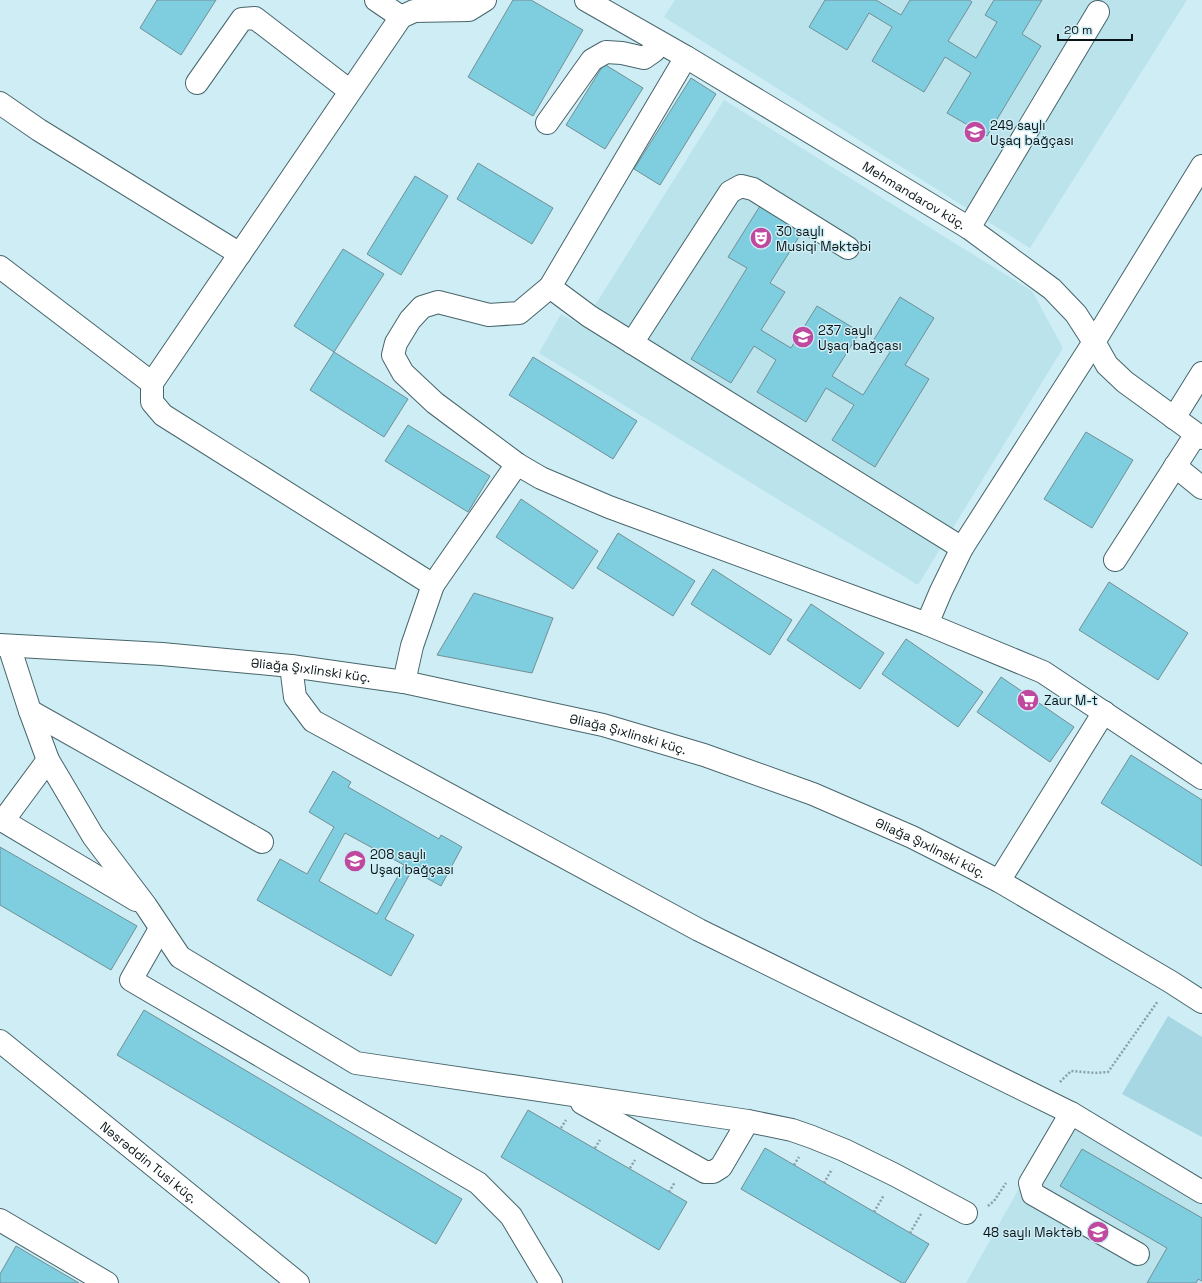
<svg xmlns="http://www.w3.org/2000/svg" width="1202" height="1283" font-family="'Space Grotesk',sans-serif">
	<style>
		.built { fill: #bae3ec }
		.green { fill: #a7d7e2 }
		.building { fill: #7fcedf; stroke: #728f96; fill-rule: evenodd }
		.lines { fill: none; stroke-linecap: round; stroke-linejoin: round }
		.minor-casing { stroke: #48656b; stroke-width: 24 }
		.major-casing { stroke: #48656b; stroke-width: 24 }
		.path { stroke: #89a0a7; stroke-width: 2.5; stroke-dasharray: 2 2; stroke-linecap: butt }
		.minor { stroke: #fff; stroke-width: 22 }
		.major { stroke: #fff; stroke-width: 22 }
		.labels { text-anchor: middle; dominant-baseline: central; stroke-width: 3; stroke-linejoin: round; paint-order: stroke }
		.poi-label { font-size: 13px; fill: #091417; stroke: #ceedf5; text-anchor: start }
		.street-label { font-size: 13px; fill: #091417; stroke: #ceedf5 }
	</style>
	<rect width="100%" height="100%" fill="#ceedf5"/>
	<g class="built">
		<path d="M675 0H1187L1030 248 664 17Z"/>
		<path d="M724 100 1032 291 1063 348 918 585 539 353 561 314 582 326Z"/>
		<path d="M1067 1103 1202 1180V1283H966Z"/>
	</g>
	<path class="green" d="M1168 1016 1202 1037V1137L1122 1094Z"/>
	<g class="building">
		<path d="M157 0H216L181 55 140 28Z"/>
		<path d="M513 0H531L583 30 533 116 468 77Z"/>
		<path d="M825 0H876L901 15 910 0H969L972 2 948 41 976 58 997 22 985 15 994 0H1042L1022 34 1041 46 987 136 947 113 971 73 945 57 924 92 872 61 892 27 869 13 847 50 809 27Z"/>
		<path d="M604 64 643 88 605 149 566 125Z"/>
		<path d="M691 78 716 94 660 185 634 169Z"/>
		<path d="M478 163 553 208 532 244 457 199Z"/>
		<path d="M415 176 448 196 401 275 367 254Z"/>
		<path d="M760 206 802 232 770 283 785 292 761 330 791 348 817 306 860 332 832 376 863 395 890 352 873 341 900 297 934 318 905 365 929 379 875 467 832 440 854 405 826 388 806 422 757 392 776 360 754 346 731 383 691 359 747 268 728 257Z"/>
		<path d="M343 249 384 274 334 352 294 326Z"/>
		<path d="M334 352 408 399 384 437 310 390Z"/>
		<path d="M533 357 637 421 613 459 509 395Z"/>
		<path d="M408 425 490 476 468 512 385 461Z"/>
		<path d="M1086 432 1133 460 1092 528 1044 499Z"/>
		<path d="M521 499 598 551 573 589 496 537Z"/>
		<path d="M618 533 695 581 673 616 597 568Z"/>
		<path d="M713 569 792 620 770 655 691 604Z"/>
		<path d="M1109 582 1188 633 1158 680 1079 630Z"/>
		<path d="M474 593 553 618 532 673 437 655Z"/>
		<path d="M811 604 884 653 860 689 787 640Z"/>
		<path d="M906 639 983 692 958 727 882 674Z"/>
		<path d="M1001 677 1074 727 1050 762 977 712Z"/>
		<path d="M1131 755 1202 800V866L1101 803Z"/>
		<path d="M333 771 351 782 348 787 439 839 441 835 462 847 441 886 412 870 385 919 414 935 391 976 257 900 280 859 307 874 334 827 309 812ZM345 833 404 865 377 914 319 881Z"/>
		<path d="M0 847 137 926 111 970 0 905Z"/>
		<path d="M144 1010 462 1199 436 1244 117 1055Z"/>
		<path d="M528 1110 687 1202 659 1250 501 1157Z"/>
		<path d="M765 1148 929 1244 905 1283H902L741 1189Z"/>
		<path d="M1082 1149 1202 1218V1281L1198 1279 1196 1283H1147L1167 1248 1060 1186Z"/>
		<path d="M16 1246 43 1262 79 1283H0V1274Z"/>
	</g>
	<g class="lines">
		<g class="minor-casing">
			<g id="minor">
				<path d="M376 0 401 17"/>
				<path id="s1" d="M586 0 686 57 969 228 1052 289 1076 314 1094 342 1107 365 1125 382 1202 438"/>
				<path d="M686 57 550 287 519 313 489 315 438 302 422 307 410 320 396 343 393 355 403 373 435 403 517 464 541 478 609 507 927 624 1043 672 1202 778"/>
				<path d="M197 83 242 19 255 18 350 91"/>
				<path d="M0 103 39 130 240 254"/>
				<path d="M547 123 592 60 606 52 622 53 644 58 654 51 660 43"/>
				<path d="M969 228 1098 12"/>
				<path d="M0 267 152 383"/>
				<path d="M550 287 589 316 962 548"/>
				<path d="M632 343 730 192 741 186 753 189 848 248"/>
				<path d="M1174 418 1202 373"/>
				<path d="M1175 466 1202 488"/>
				<path d="M1115 560 1196 434"/>
				<path d="M433 585 517 464"/>
				<path d="M927 624 941 591 962 548 1094 342 1202 166"/>
				<path d="M9 646 30 711 48 760 93 836 146 906 180 957 356 1063 748 1121 792 1130 812 1137 844 1150 895 1175 966 1213"/>
				<path d="M291 666 295 697 313 721 699 930 1071 1113 1202 1192"/>
				<path d="M404 682 412 646 433 585 163 415 152 402V383L401 17 414 11 469 10 485 0"/>
				<path d="M30 711 262 842"/>
				<path d="M0 819 136 900"/>
				<path d="M3 821 48 760"/>
				<path d="M999 881 1104 712"/>
				<path d="M160 929 131 980 478 1183 511 1216 551 1283"/>
				<path id="s2" d="M0 1041 298 1283"/>
				<path d="M582 1103 705 1172H713L721 1167 748 1121"/>
				<path d="M1071 1113 1030 1183 1033 1194 1138 1254"/>
				<path d="M0 1220 107 1283"/>
			</g>
		</g>
		<g class="major-casing">
			<g id="major">
				<path id="s3" d="M0 645 162 654 291 666 404 682 603 725 704 755 813 794 912 837 999 881 1171 982 1202 1002"/>
			</g>
		</g>
		<g class="path">
			<path d="M1060 1082 1071 1071 1095 1073 1108 1072 1158 1001"/>
			<path d="M561 1128 566 1120"/>
			<path d="M595 1148 600 1140"/>
			<path d="M794 1165 799 1157"/>
			<path d="M630 1168 635 1160"/>
			<path d="M824 1183 832 1169"/>
			<path d="M669 1192 675 1182"/>
			<path d="M988 1206 994 1201 1006 1183"/>
			<path d="M874 1212 884 1195"/>
			<path d="M910 1233 921 1214"/>
		</g>
		<use href="#minor" class="minor"/>
		<use href="#major" class="major"/>
	</g>
	<defs>
		<g id="school-disc" transform="scale(1.15)"><circle r="9.5" fill="#c049a0" stroke="#ceedf5"/><path d="M0-5L7-2L0 1L-7-2ZM-4 1L0 2.5L4 1V4Q0 6-4 4Z" fill="#fff"/></g>
		<g id="theatre-disc" transform="scale(1.15)"><circle r="9.5" fill="#c049a0" stroke="#ceedf5"/><path d="M-5-5.5Q0-4 5-5.5V0Q5 5 0 6Q-5 5-5 0ZM-3.3-2.5H-1v1.5H-3.3ZM1-2.5H3.3v1.5H1ZM-2.8 1Q0 5.5 2.8 1Z" fill="#fff"/></g>
		<g id="supermarket-disc" transform="scale(1.15)"><circle r="9.5" fill="#c049a0" stroke="#ceedf5"/><path d="M-6-5.5h2.5l.6 2H6L4.5 2H-2.5L-4.4-4H-6ZM-1.5 3.2a1.3 1.3 0 1 0 .1 0ZM3 3.2a1.3 1.3 0 1 0 .1 0Z" fill="#fff"/></g>
	</defs>
	<g fill-rule="evenodd">
		<use href="#school-disc" x="975" y="132"/>
		<use href="#theatre-disc" x="761" y="238"/>
		<use href="#school-disc" x="803" y="337"/>
		<use href="#supermarket-disc" x="1028" y="700"/>
		<use href="#school-disc" x="355" y="861"/>
		<use href="#school-disc" x="1098" y="1232"/>
	</g>
	<g class="labels">
		<g class="poi-label">
			<text x="990" y="125">249 saylı<tspan x="990" dy="15">Uşaq bağçası</tspan></text>
			<text x="776" y="231">30 saylı<tspan x="776" dy="15">Musiqi Məktəbi</tspan></text>
			<text x="818" y="330">237 saylı<tspan x="818" dy="15">Uşaq bağçası</tspan></text>
			<text x="1044" y="700">Zaur M-t</text>
			<text x="370" y="854">208 saylı<tspan x="370" dy="15">Uşaq bağçası</tspan></text>
			<text x="1082" y="1232" text-anchor="end">48 saylı Məktəb</text>
		</g>
		<g class="street-label">
			<text stroke="none"><textPath href="#s1" startOffset="382">Mehmandarov küç.</textPath></text>
			<text stroke="none"><textPath href="#s3" startOffset="312">Əliağa Şıxlinski küç.</textPath></text>
			<text stroke="none"><textPath href="#s3" startOffset="636">Əliağa Şıxlinski küç.</textPath></text>
			<text stroke="none"><textPath href="#s3" startOffset="960">Əliağa Şıxlinski küç.</textPath></text>
			<text stroke="none"><textPath href="#s2" startOffset="192">Nəsrəddin Tusi küç.</textPath></text>
		</g>
	</g>
	<path d="M1058 34v6h74v-6" fill="none" stroke="#091417" stroke-width="2"/>
	<text x="1064" y="34" font-size="12" fill="#091417" stroke="#ceedf5" stroke-width="3" paint-order="stroke">20 m</text>
</svg>
